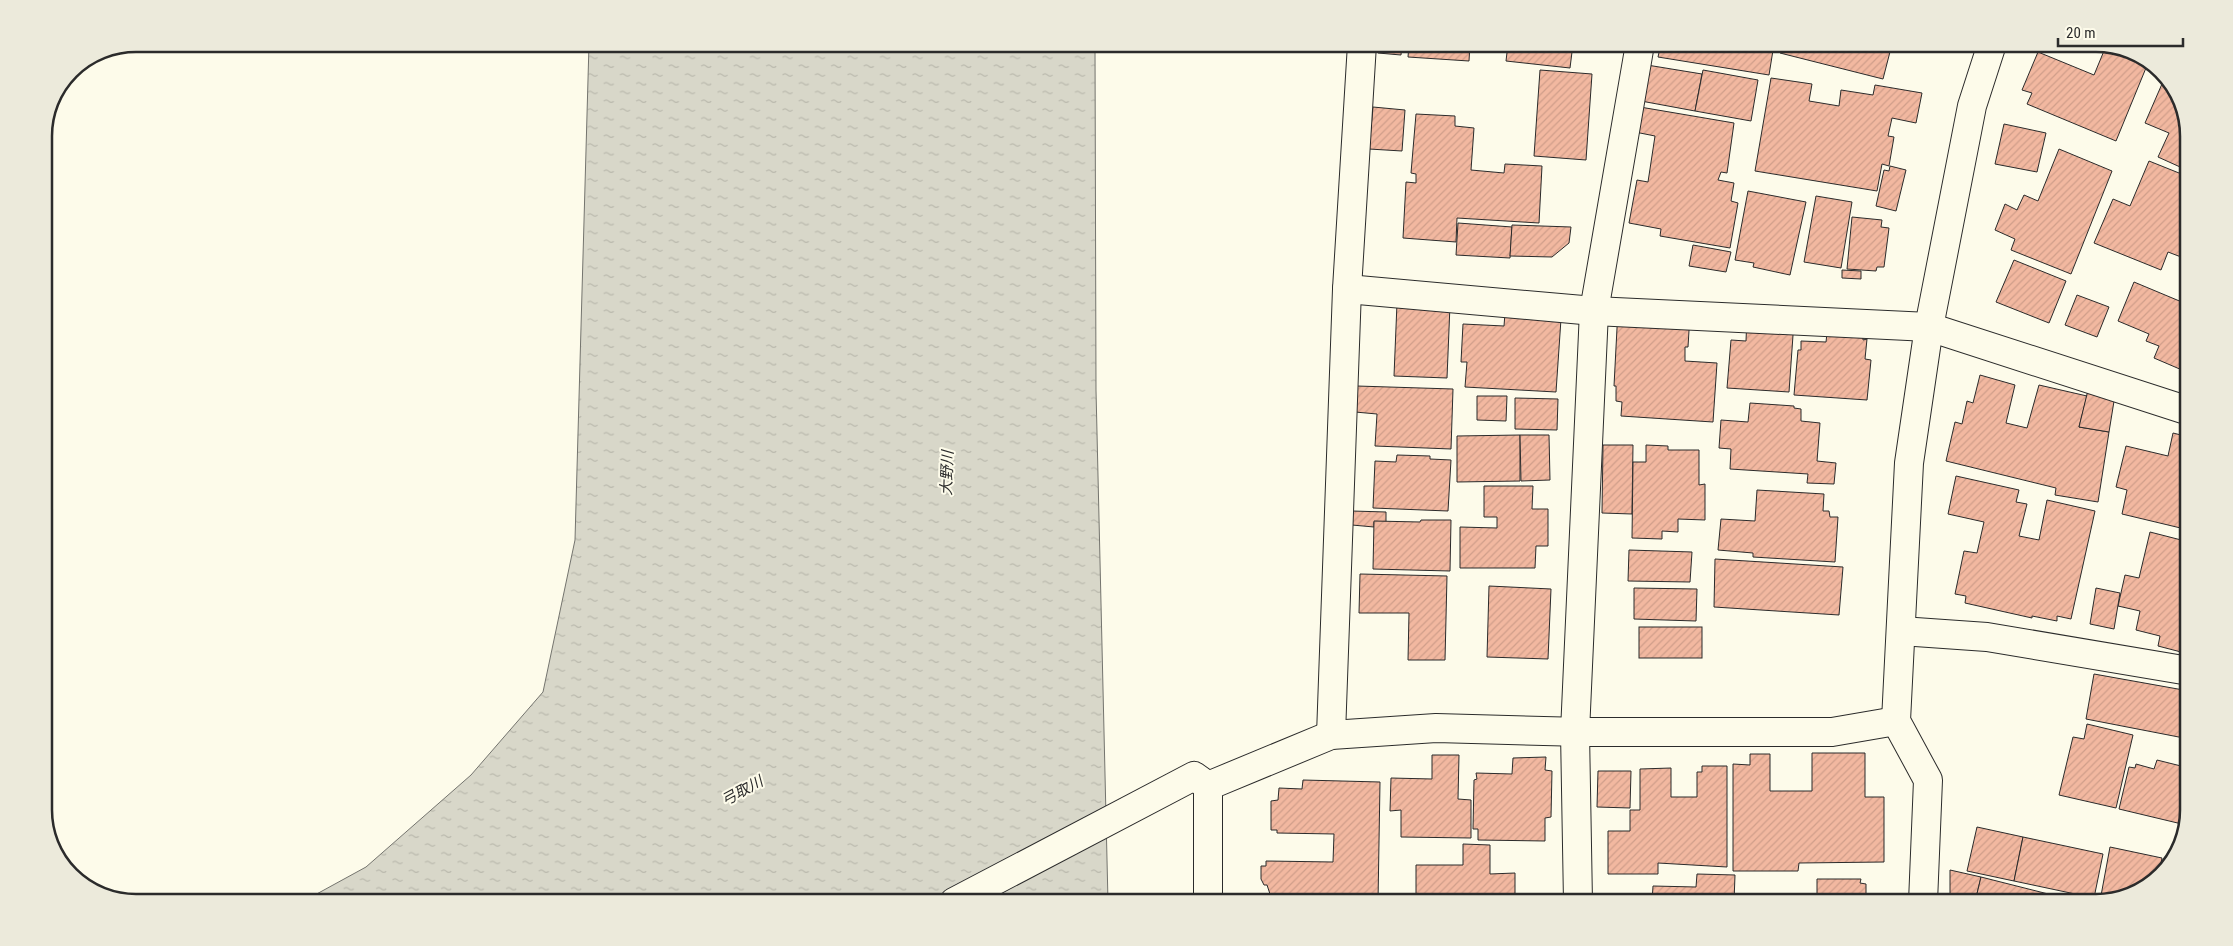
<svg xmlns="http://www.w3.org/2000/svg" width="2233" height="946" font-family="'Roboto Condensed','Noto Sans JP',sans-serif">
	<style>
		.water { fill: url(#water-ripples); stroke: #74746e }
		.building { fill: url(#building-hatch); stroke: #2b2b2b }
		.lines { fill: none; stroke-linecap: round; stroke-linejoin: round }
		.minor-casing { stroke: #2b2b2b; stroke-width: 30 }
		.tertiary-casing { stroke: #2b2b2b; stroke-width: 30 }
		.minor { stroke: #fdfbea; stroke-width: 28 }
		.tertiary { stroke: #fdfbea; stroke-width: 28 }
		.labels { text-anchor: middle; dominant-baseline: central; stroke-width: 4; stroke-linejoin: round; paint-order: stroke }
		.water-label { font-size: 15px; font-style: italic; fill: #2b2b2b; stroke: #fdfbea }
		.rim { fill: none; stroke: #2b2b2b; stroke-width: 2.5 }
	</style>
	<defs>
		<pattern id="water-ripples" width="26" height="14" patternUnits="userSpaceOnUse" patternTransform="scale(1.25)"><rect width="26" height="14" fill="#d8d7c9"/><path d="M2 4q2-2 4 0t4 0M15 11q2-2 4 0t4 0" fill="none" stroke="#bab9ad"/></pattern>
		<pattern id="building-hatch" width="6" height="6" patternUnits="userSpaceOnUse" patternTransform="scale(1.25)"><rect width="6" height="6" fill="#f2b8a0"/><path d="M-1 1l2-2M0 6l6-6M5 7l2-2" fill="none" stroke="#d09e8a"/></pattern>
	</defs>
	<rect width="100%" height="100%" fill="#fdfbea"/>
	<path class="water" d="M589 44H1095L1096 390 1108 902H302L366 867 471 775 543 692 575 540Z"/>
	<g class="building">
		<path d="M1379 44H1402L1401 55 1378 53Z"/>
		<path d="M1409 44H1470L1469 61 1408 57Z"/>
		<path d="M1508 44H1573L1570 68 1506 61Z"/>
		<path d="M1661 44H1774L1769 75 1658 57Z"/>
		<path d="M1782 44H1892L1883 79 1780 53Z"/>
		<path d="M2106 46 2132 51 2148 63 2116 141 2027 104 2032 93 2022 90 2038 52 2094 75Z"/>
		<path d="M1647 65 1702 74 1695 111 1641 101Z"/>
		<path d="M1540 70 1592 74 1586 160 1534 156Z"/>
		<path d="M1703 70 1758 80 1751 121 1695 111Z"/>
		<path d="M2165 77 2170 80 2189 131V171L2158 157 2169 133 2145 123Z"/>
		<path d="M1771 78 1812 84 1809 101 1839 106 1841 90 1873 95 1875 85 1922 93 1916 123 1892 118 1888 136 1894 137 1889 166 1882 164 1877 191 1755 171Z"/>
		<path d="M1373 107 1405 110 1402 151 1369 149Z"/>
		<path d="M1640 107 1734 123 1727 173 1721 172 1718 180 1734 183 1731 201 1738 203 1730 248 1660 236 1661 229 1629 223 1637 180 1648 182 1655 136 1635 132Z"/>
		<path d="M1416 114 1455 116V126L1474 128 1471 170 1504 173 1505 164 1542 166 1539 223 1457 218 1456 242 1403 238 1406 182 1416 183V174L1411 173Z"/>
		<path d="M2004 124 2046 133 2037 172 1995 164Z"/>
		<path d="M2059 149 2112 171 2071 274 2011 250 2015 239 1995 230 2005 204 2017 210 2024 195 2038 201Z"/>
		<path d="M2149 161 2189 177V260L2168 252 2161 270 2094 243 2113 199 2130 206Z"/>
		<path d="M1890 166 1906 170 1896 211 1876 206 1884 170 1889 171Z"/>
		<path d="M1748 191 1806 202 1790 275 1753 267 1754 263 1735 260Z"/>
		<path d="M1816 196 1852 202 1841 268 1804 262Z"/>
		<path d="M1852 217 1882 220 1881 227 1889 228 1884 267H1877L1876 271 1847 269Z"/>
		<path d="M1458 223 1512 227 1510 258 1456 255Z"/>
		<path d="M1512 225 1571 227 1569 243 1552 257 1510 256Z"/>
		<path d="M1693 245 1731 252 1726 272 1689 266Z"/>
		<path d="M2014 260 2066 281 2049 323 1996 302Z"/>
		<path d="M1842 270 1861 271V279L1842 278Z"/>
		<path d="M2134 282 2189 305V373L2154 358 2159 346 2146 341 2149 334 2118 321Z"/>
		<path d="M2077 295 2109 307 2097 337 2065 325Z"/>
		<path d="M1397 303 1450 305 1447 378 1394 376Z"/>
		<path d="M1618 309 1690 314 1688 347H1685V361L1717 363 1713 422 1621 416 1622 402 1616 401V386H1614Z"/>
		<path d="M1505 313 1561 319 1556 392 1465 387 1467 362H1461L1463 324 1504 326Z"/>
		<path d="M1747 316 1794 321 1789 392 1727 388 1731 340 1746 341Z"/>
		<path d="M1827 333 1863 335V340L1867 339 1865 359 1871 360 1867 400 1794 395 1798 350H1801V341L1826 342Z"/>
		<path d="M1980 375 2015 385 2006 423 2027 428 2039 385 2087 396 2079 427 2109 432 2098 502 2055 495 2056 488 1946 461 1955 422 1962 424 1967 401 1973 403Z"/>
		<path d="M1357 386 1453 389 1451 449 1375 446 1377 414 1355 412Z"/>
		<path d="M2088 390 2115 395 2109 432 2079 427Z"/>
		<path d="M1477 396H1507L1506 421 1477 420Z"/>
		<path d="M1515 398 1558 399 1557 430 1515 429Z"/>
		<path d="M1750 403 1794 406V408L1801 409V421L1820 423 1817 461 1836 463 1834 484 1807 483 1808 474 1730 469 1731 449 1719 448 1721 420 1748 422Z"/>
		<path d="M2173 433 2189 437V530L2122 514 2127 490 2116 487 2126 446 2168 456Z"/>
		<path d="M1520 435V481L1457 482V436Z"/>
		<path d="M1520 435H1549L1550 480 1521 481Z"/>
		<path d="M1603 445H1633L1632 514 1602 513Z"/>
		<path d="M1646 445 1668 446V450H1699V485L1705 484V520L1678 519V532L1662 531V539L1632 538 1633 462H1646Z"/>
		<path d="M1397 455 1430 456V459L1451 460 1448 511 1373 508 1375 461 1396 462Z"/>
		<path d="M1956 476 2019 490 2016 502 2027 504 2019 536 2039 540 2047 500 2095 511 2071 619 2057 616V621L2032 616V618L1965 603 1966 596 1955 594 1964 551 1977 553 1984 522 1948 514Z"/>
		<path d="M1484 486H1533L1532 509H1548V546H1536L1535 568H1460V527L1497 528V517H1484Z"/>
		<path d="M1757 490 1824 494 1823 511H1829L1830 517H1838L1835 562 1753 557V553L1718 550 1721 519 1755 521Z"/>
		<path d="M1352 511 1386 512V522H1374V527L1352 525Z"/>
		<path d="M1421 520H1451L1450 571 1373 569 1374 521 1420 522Z"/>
		<path d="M2150 532 2189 542V646L2181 652 2158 646 2160 636 2136 630 2140 611 2118 606 2125 575 2139 578Z"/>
		<path d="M1629 550 1692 552 1690 582 1628 581Z"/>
		<path d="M1715 559 1843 567 1839 615 1714 607Z"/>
		<path d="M1360 574 1447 576 1445 660H1408L1409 613H1359Z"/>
		<path d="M1489 586 1551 589 1548 659 1487 657Z"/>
		<path d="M1634 588 1697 589 1696 621 1634 619Z"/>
		<path d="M2096 588 2120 593 2114 629 2090 624Z"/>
		<rect x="1639" y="627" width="63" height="31"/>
		<path d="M2094 674 2189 691V739L2086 719Z"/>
		<path d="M2087 724 2133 735 2116 808 2059 795 2073 737 2084 739Z"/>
		<path d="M1812 753H1865V797H1884V862L1799 863 1798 871H1733V764L1750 765V754H1770V791H1812Z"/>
		<path d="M1432 755H1459L1458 799 1471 800V838L1401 837V810L1390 811 1391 778 1432 779Z"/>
		<path d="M1546 757 1545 770 1552 771 1551 817 1545 818V841L1478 840V829H1473L1474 780 1477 779 1476 773 1512 774 1513 758Z"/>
		<path d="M2157 760 2189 768V809L2186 825 2119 809 2129 767 2135 768 2136 764 2154 769Z"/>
		<path d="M1702 766H1727V867L1658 863V874H1608V831H1630V810H1640V769L1671 768V797H1697V772H1702Z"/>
		<path d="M1598 771H1631L1630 808 1597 807Z"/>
		<path d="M1303 780 1380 782 1378 902H1278V897H1271L1267 885H1264L1261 879V866H1266V861L1333 862 1334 834 1277 833V830H1271V801L1278 800 1279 788 1302 789Z"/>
		<path d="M1977 827 2023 837 2014 881 1967 871Z"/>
		<path d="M2023 837 2103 854 2094 898 2014 881Z"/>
		<path d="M1463 844 1490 845V874L1515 873V896L1518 897V902H1520H1416V865H1463Z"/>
		<path d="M2110 847 2162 858 2159 873 2148 886 2100 901Z"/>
		<path d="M1950 870 1981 877 1975 902H1950Z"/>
		<path d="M1697 874 1735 875 1734 902H1652L1653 886 1696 887Z"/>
		<path d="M1981 877 2064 898 2063 902H1975Z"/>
		<path d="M1817 879H1861L1860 883 1866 884V902H1817Z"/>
	</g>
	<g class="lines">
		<g class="minor-casing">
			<g id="minor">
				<path d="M1347 289 1594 311 1929 327 2189 411"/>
				<path d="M1901 631 1987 637 2189 671"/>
				<path d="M1331 735 1347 289 1362 44"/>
				<path d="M1208 902V786"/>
				<path d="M1578 902 1575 732 1594 311 1640 44"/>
				<path d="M1923 902 1928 780 1896 721 1909 463 1929 327 1972 106 1992 44"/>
			</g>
		</g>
		<g class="tertiary-casing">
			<path id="tertiary" d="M954 902 1194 776 1208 786 1331 735 1436 728 1583 732H1832L1896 721"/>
		</g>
		<use href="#minor" class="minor"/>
		<use href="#tertiary" class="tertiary"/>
	</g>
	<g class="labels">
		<g class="water-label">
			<text transform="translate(947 473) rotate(-88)">大野川</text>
			<text transform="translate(742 791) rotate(-29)">弓取川</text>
		</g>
	</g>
	<path d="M0 0H2233V946H0ZM136 52H2096A84 84 0 0 1 2180 136V810A84 84 0 0 1 2096 894H136A84 84 0 0 1 52 810V136A84 84 0 0 1 136 52Z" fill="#eceadb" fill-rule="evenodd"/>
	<path class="rim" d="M136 52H2096A84 84 0 0 1 2180 136V810A84 84 0 0 1 2096 894H136A84 84 0 0 1 52 810V136A84 84 0 0 1 136 52Z"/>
	<path d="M2058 38v8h125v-8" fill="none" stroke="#2b2b2b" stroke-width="2.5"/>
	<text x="2066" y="38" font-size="15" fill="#2b2b2b" stroke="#fdfbea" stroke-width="4" paint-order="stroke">20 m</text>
</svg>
